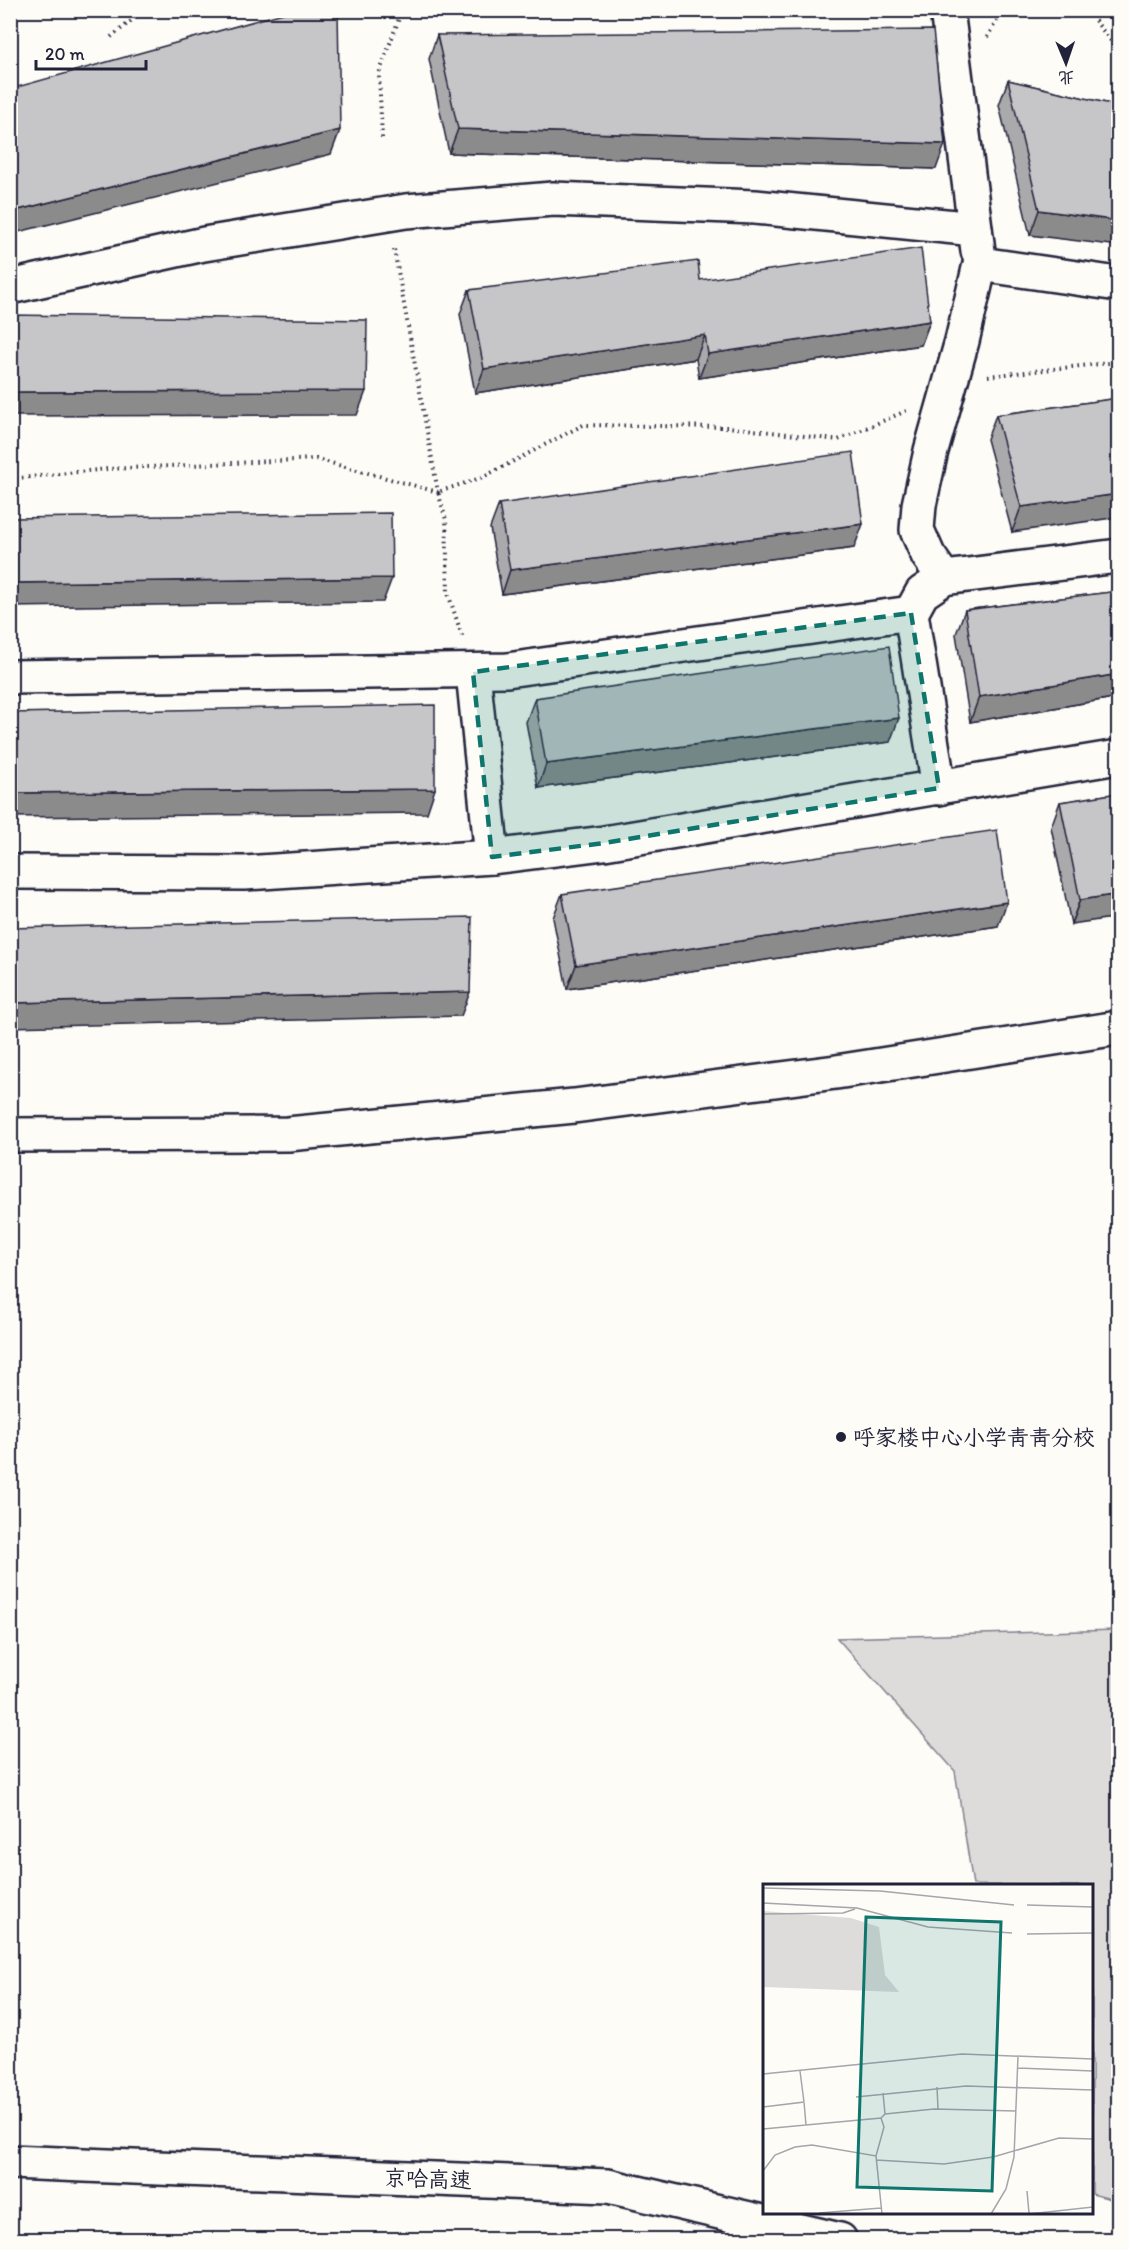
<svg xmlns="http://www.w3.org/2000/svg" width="1129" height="2250" font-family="Itim,'LXGW WenKai TC',sans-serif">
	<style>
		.green { fill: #dddcdb; stroke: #807f8b; stroke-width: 1.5 }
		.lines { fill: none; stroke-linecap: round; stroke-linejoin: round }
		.street-casing { stroke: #22223b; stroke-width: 38 }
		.highway-casing { stroke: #22223b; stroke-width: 38 }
		.path { stroke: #22223b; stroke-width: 4; stroke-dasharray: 1.5 4.5; stroke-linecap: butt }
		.street { stroke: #fdfcf7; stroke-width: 33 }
		.highway { stroke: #fdfcf7; stroke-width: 33 }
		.wall { fill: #aaaaac; stroke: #22223b; stroke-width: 1.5 }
		.shaded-wall { fill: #8b8b8c; stroke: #22223b; stroke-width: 1.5 }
		.building { fill: #c6c6c8; stroke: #22223b; stroke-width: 1.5 }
		.marked { fill: #0f766e; fill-opacity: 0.2; stroke: #0f766e; stroke-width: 4.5; stroke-dasharray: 12 8; stroke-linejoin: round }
		.poi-dot { fill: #22223b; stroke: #fdfcf7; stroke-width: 2 }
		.labels { text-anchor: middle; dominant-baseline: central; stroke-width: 4.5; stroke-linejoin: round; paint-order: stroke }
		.poi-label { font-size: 22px; fill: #22223b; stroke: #fdfcf7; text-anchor: start }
		.street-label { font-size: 22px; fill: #22223b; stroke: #fdfcf7 }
		.inset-road { fill: none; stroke: #a5a5ac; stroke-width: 1.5 }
		.view { fill: #0f766e; fill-opacity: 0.15; stroke: #0f766e; stroke-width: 3 }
		.inset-edge { fill: none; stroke: #22223b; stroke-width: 3 }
	</style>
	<rect width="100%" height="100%" fill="#fdfcf7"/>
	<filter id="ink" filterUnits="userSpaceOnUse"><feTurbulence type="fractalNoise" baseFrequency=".0167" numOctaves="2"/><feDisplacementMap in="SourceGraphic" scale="12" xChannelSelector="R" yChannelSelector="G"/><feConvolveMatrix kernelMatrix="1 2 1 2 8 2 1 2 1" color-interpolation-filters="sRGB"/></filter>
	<g filter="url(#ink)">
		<path class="green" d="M1118 1630V2201L1092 2194V1886L973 1885 955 1771 837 1638Z"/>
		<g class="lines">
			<g class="street-casing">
				<g id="street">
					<path d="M947 10 978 251"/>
					<path d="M10 287 204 244 406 211 553 199 755 207 975 229"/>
					<path d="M944 578 928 555 917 530 919 505 931 451 962 341 980 264 1118 284"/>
					<path d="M473 672 492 857"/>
					<path d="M10 677 507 670 911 613"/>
					<path d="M939 788 911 613 922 593 944 578 1118 556"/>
					<path d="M10 872 245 873 492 857 604 843 1118 757"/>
					<path d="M10 1135 288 1134 574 1106 836 1072 1118 1028"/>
				</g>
			</g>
			<g class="highway-casing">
				<path id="highway" d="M10 2162 608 2186 840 2240"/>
			</g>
			<g class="path">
				<path d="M1075 10 1089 13 1118 50"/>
				<path d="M111 37 145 10"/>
				<path d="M987 37 1001 14 1022 10"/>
				<path d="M382 138 379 74 402 10"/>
				<path d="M988 376 1118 362"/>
				<path d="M10 479 107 469 316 459 438 492 394 249"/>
				<path d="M462 636 448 593 446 520 438 492 483 477 583 425 728 427 838 440 906 411"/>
			</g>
			<use href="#street" class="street"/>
			<use href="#highway" class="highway"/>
		</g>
		<g class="wall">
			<path d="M437 35 936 169 449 153 429 59Z"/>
			<path d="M1008 80 1119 106 1030 235 999 105Z"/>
			<path d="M700 280 930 321 921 345 699 378 696 359 475 393 460 314 469 290Z"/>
			<path d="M1119 398 1012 532 987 439 996 415Z"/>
			<path d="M499 504 854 548 502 594 490 528Z"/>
			<path d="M1119 591V697L970 722 956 634 965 610Z"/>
			<path d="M535 698 890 742 538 788 526 722Z"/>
			<path d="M1119 793 1071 924 1051 827 1060 802Z"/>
			<path d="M562 894 998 926 567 989 553 918Z"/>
		</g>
		<g class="shaded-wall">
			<path d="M458 129 945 144 936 169 449 153Z"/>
			<path d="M340 130 331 154 10 234V212Z"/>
			<path d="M1039 210 1119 221V246L1030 235Z"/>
			<path d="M930 321 921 345 699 378 708 354Z"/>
			<path d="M705 335 696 359 475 393 484 369Z"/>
			<path d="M366 391 357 415 10 416V392Z"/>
			<path d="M1119 494V517L1012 532 1021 507Z"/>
			<path d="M863 524 854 548 502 594 510 570Z"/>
			<path d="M392 578 383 602 10 607V583Z"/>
			<path d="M1119 674V697L970 722 979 697Z"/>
			<path d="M899 718 890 742 538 788 546 764Z"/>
			<path d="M435 789 427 813 10 817V793Z"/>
			<path d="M1119 894V917L1071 924 1080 900Z"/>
			<path d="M1007 902 998 926 567 989 576 965Z"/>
			<path d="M470 992 461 1016 10 1027V1003Z"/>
		</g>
		<g class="building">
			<path d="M294 10H338L340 130 10 212V89Z"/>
			<path d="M933 30 945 144 458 129 437 35Z"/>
			<path d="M1008 80 1119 106V221L1039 210Z"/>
			<path d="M921 248 930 321 708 354 705 335 484 369 469 290 698 261 700 280Z"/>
			<path d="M10 315 367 320 366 391 10 392Z"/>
			<path d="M1119 398V494L1021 507 996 415Z"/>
			<path d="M853 452 863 524 510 570 499 504Z"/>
			<path d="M391 513 392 578 10 583V518Z"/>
			<path d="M1119 591V674L979 697 965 610Z"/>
			<path d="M889 646 899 718 546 764 535 698Z"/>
			<path d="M435 705V789L10 793V713Z"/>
			<path d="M1119 793V894L1080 900 1060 802Z"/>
			<path d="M997 830 1007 902 576 965 562 894Z"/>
			<path d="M472 917 470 992 10 1003V928Z"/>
		</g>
	</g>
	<path class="marked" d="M911 613 939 788 604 843 492 857 473 672Z"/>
	<circle class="poi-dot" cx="841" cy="1437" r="6"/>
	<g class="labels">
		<g class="poi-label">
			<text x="853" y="1437">呼家楼中心小学青青分校</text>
		</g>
		<g class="street-label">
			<text transform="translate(428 2179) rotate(2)">京哈高速</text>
		</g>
	</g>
	<g transform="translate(763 1884)">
		<rect width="330" height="330" fill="#fdfcf7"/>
		<path d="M0 27 88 34 116 43 122 91 136 108 0 103Z" fill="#dddcdb"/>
		<path class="inset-road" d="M0 4 117 7 251 21M0 19 94 24 165 43 249 49M264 21 330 23M0 30 80 29 92 25M264 50 330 49M255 184 330 187M0 190 199 170 330 175M174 203 175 225M93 213 203 202 330 206M41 218 43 241M0 223 41 218 37 187M122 230 171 225 253 227M0 245 118 234 122 230 120 209M113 272 119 330M113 276 181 280 230 273 296 254 330 255M0 287 12 271 32 263 49 261 113 272 121 243 118 234M264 307 266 329M56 329 118 324M228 330 243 305 251 273 255 172M266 330 330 323"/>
		<path class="view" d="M103 33 238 38 229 307 94 303Z"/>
		<rect width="330" height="330" class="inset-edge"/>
	</g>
	<rect width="1129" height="2250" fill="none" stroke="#fdfcf7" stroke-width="36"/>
	<rect x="18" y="18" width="1093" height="2214" fill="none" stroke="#22223b" stroke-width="2" filter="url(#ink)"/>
	<g transform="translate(1066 63) rotate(178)" stroke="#fdfcf7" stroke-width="4.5" paint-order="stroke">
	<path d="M0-4.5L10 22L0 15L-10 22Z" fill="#22223b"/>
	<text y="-9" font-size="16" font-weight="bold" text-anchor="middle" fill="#22223b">北</text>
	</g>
	<path d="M36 60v9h110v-9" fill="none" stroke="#22223b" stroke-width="3"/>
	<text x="45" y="60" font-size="18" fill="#22223b" stroke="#fdfcf7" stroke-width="4.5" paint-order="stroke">20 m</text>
</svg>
